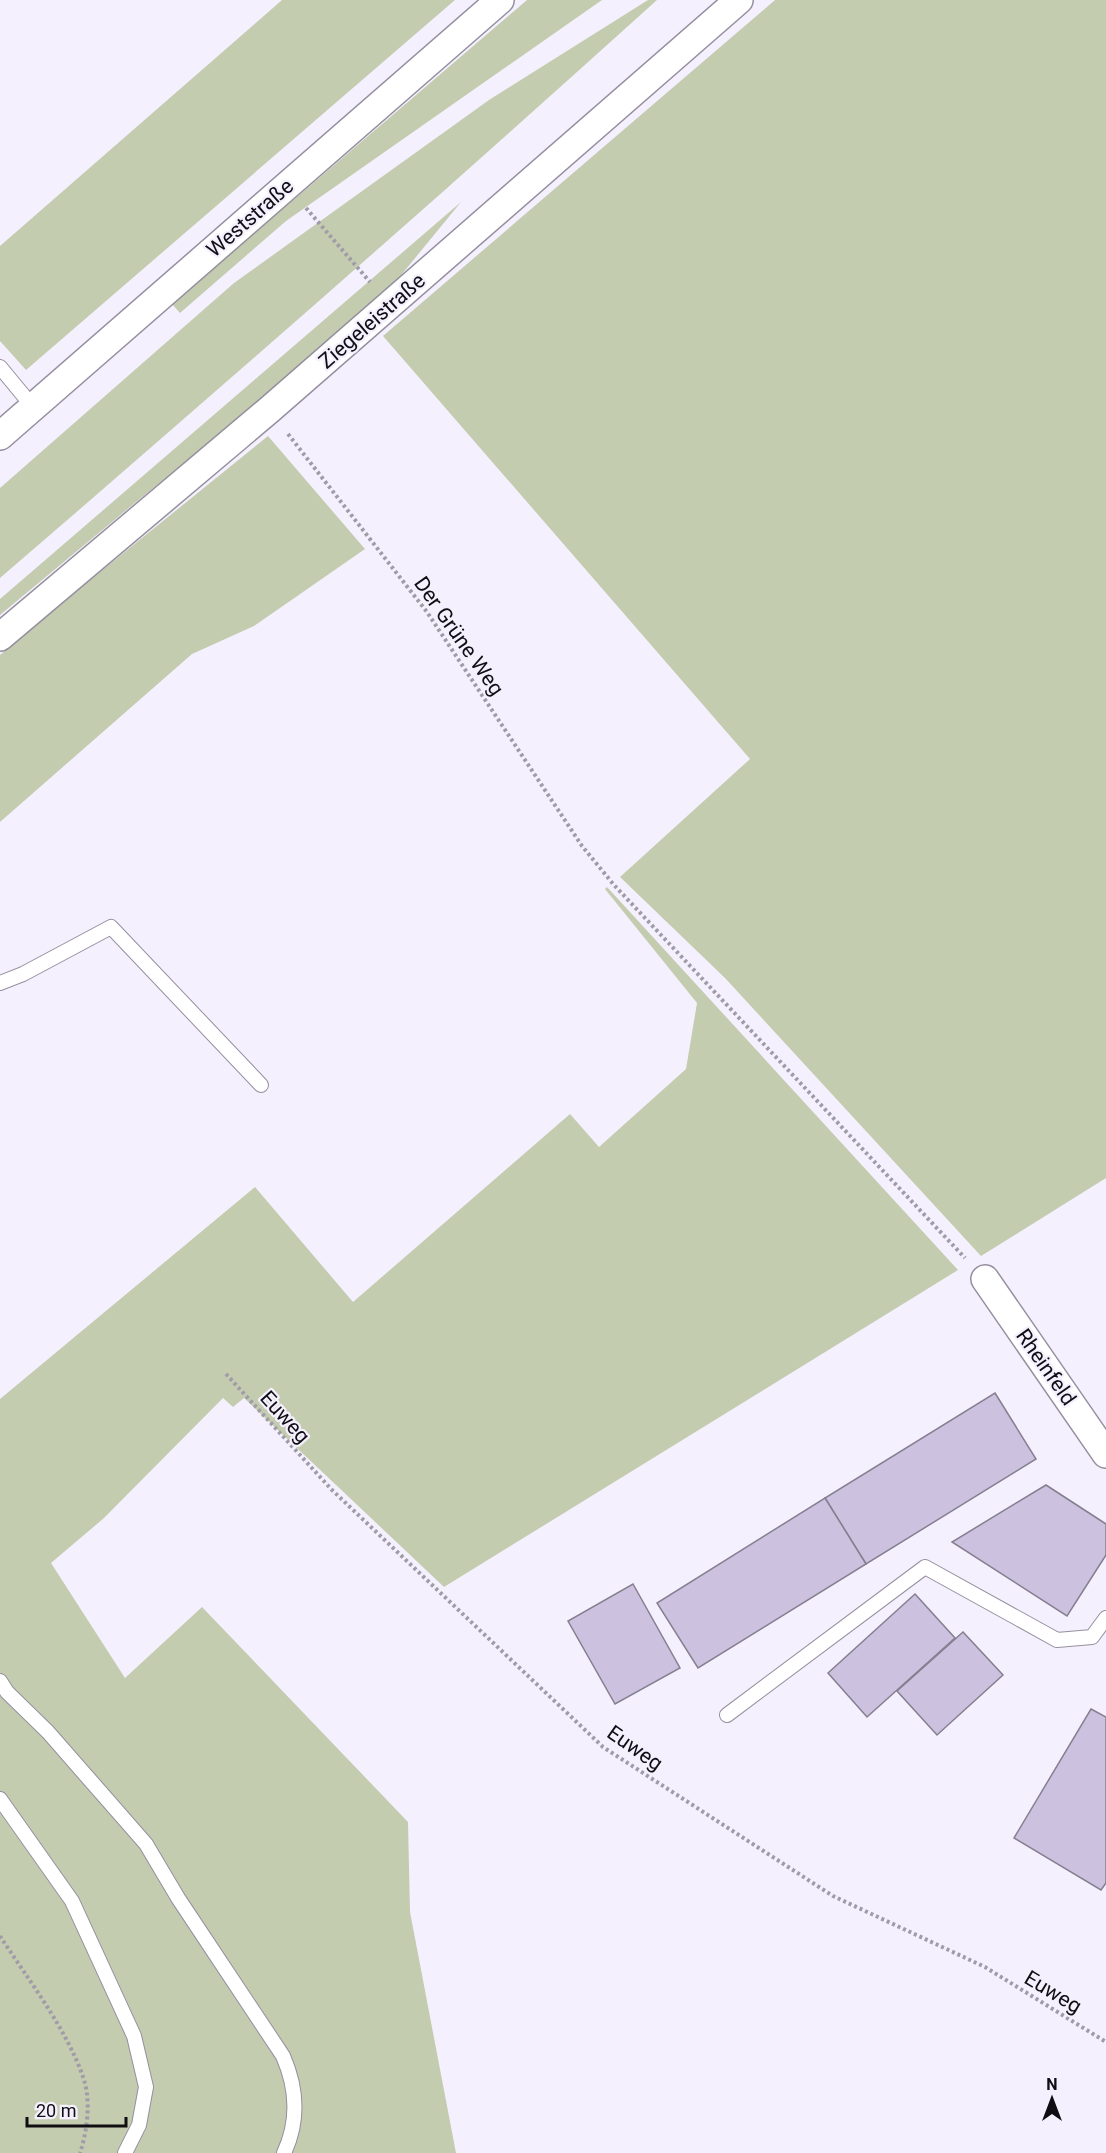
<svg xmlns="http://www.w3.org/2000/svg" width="1106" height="2153" font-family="Roboto,sans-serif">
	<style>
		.green { fill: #c4ccb0 }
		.building { fill: #cdc1e0; stroke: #857f8f; stroke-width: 1.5 }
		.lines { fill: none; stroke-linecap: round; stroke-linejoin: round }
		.service-casing { stroke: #958f9f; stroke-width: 16 }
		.minor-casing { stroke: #958f9f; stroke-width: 30 }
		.path { stroke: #a09ca7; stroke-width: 4; stroke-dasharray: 3 3; stroke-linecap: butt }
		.service { stroke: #fff; stroke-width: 14 }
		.minor { stroke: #fff; stroke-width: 27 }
		.labels { text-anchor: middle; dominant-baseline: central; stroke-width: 4.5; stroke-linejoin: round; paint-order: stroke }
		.street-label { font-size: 21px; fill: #100d13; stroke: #f5f0fe }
	</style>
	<rect width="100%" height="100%" fill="#f5f0fe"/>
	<g class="green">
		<path d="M282 0H455L26 370 0 341V246Z"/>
		<path d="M527 0H602L286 221 180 313 172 304Z"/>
		<path d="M648 0H657C440 196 221 388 0 578V488L234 283 489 100Z"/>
		<path d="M775 0H1106V1178L981 1256 725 978 620 877 750 759 383 336Z"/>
		<path d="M461 202 393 285 250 413 213 439 136 502 0 615V599Z"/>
		<path d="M268 436 365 549 254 626 192 654 0 822V655L27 631Z"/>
		<path d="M607 887 958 1270 444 1587 244 1398 233 1407 223 1398 104 1518 51 1563 125 1678 202 1607 408 1822 410 1912 456 2153H0V1399L255 1187 353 1302 570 1114 599 1147 686 1069 697 1003 605 889Z"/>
	</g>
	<g class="building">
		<path d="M995 1393 1036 1459 866 1564 825 1498Z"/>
		<path d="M1046 1485 1106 1524V1555L1067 1616 952 1542Z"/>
		<path d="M825 1498 866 1564 698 1668 657 1603Z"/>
		<path d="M633 1584 680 1668 615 1704 568 1621Z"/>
		<path d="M915 1594 955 1638 867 1717 828 1673Z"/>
		<path d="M963 1632 1003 1675 937 1735 897 1691Z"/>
		<path d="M1091 1709 1106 1717V1883L1101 1890 1014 1838Z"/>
	</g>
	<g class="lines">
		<g class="service-casing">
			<g id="service">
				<path d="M0 367 33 407"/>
				<path d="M0 983 23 974 111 927 261 1085"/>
				<path d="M0 1681 7 1692 48 1732 146 1844 178 1898 283 2056C297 2088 299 2121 284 2153"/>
				<path d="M727 1715 925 1567 1057 1640 1092 1637 1106 1618"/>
				<path d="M0 1799 72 1901 134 2036 146 2087 139 2125 125 2153"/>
			</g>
		</g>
		<g class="minor-casing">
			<g id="minor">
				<path d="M0 436 500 0"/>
				<path d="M0 637 269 410 739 0"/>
				<path d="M985 1279 1106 1454"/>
			</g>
		</g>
		<g class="path">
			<path d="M306 208 370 282"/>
			<path d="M288 434 427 612 582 846 614 885 965 1258"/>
			<path d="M226 1374 332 1490 603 1747 833 1896 985 1967 1106 2042"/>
			<path d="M0 1936C27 1978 69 2032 84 2080 91 2102 87 2132 80 2153"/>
		</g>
		<use href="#service" class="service"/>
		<use href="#minor" class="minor"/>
	</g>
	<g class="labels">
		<g class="street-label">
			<text transform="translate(250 218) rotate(-41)">Weststraße</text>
			<text transform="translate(372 321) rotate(-41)">Ziegeleistraße</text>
			<text transform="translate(459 636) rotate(55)">Der Grüne Weg</text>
			<text transform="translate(1046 1367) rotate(55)">Rheinfeld</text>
			<text transform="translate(285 1417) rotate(48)">Euweg</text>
			<text transform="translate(635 1748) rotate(35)">Euweg</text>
			<text transform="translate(1053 1992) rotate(31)">Euweg</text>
		</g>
	</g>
	<g transform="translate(1052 2099)" stroke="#f5f0fe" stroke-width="4.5" paint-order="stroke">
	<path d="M0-4.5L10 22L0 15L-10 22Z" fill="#100d13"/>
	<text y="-9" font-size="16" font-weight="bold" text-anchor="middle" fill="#100d13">N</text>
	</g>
	<path d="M27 2117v9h99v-9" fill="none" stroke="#100d13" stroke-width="3"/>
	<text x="36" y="2117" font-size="18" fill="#100d13" stroke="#f5f0fe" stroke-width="4.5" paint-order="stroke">20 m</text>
</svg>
